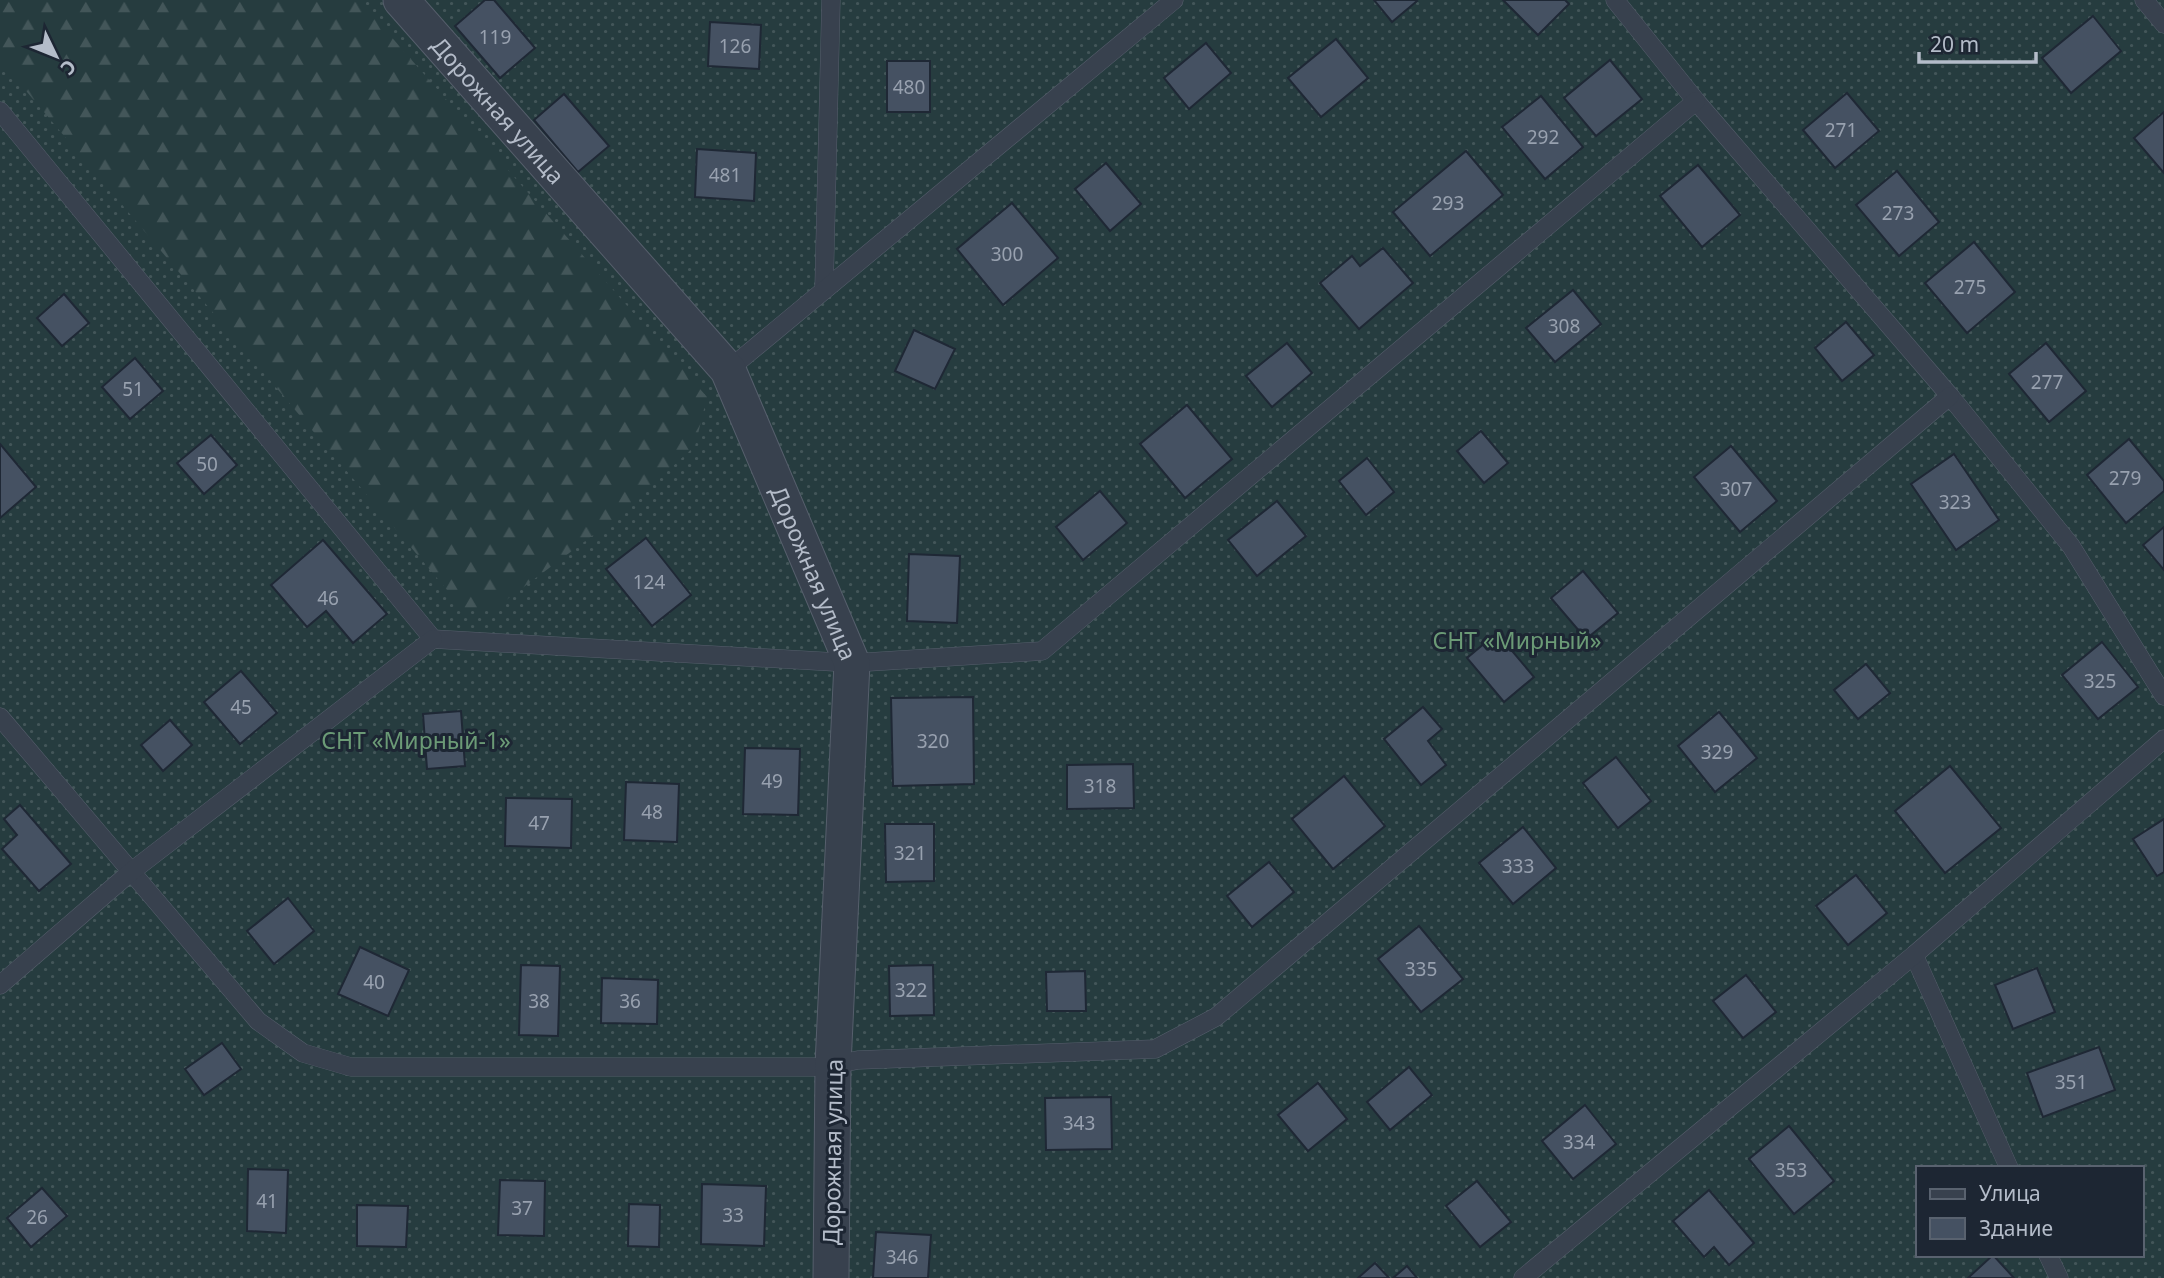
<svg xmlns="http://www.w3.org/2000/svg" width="2164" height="1278" font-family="'Noto Sans',sans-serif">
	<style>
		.grass { fill: url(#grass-dots); fill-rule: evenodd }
		.forest { fill: url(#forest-firs) }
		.building { fill: #455162; stroke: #1f2835; stroke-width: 2 }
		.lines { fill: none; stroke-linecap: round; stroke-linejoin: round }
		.lane-casing { stroke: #565f6c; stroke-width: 19 }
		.street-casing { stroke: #565f6c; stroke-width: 37 }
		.lane { stroke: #38414e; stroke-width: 18 }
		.street { stroke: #38414e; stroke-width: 35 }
		.labels { text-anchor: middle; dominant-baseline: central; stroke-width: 6; stroke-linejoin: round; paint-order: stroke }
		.number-label { font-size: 19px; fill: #98a1af }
		.street-label { font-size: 23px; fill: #b4bcc9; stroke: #1d2633 }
		.park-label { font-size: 23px; fill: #6b9a76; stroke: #1d2633 }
	</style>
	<defs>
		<pattern id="grass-dots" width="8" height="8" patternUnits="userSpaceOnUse" patternTransform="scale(1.75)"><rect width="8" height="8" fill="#263c3f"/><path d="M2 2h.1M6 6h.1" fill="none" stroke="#435659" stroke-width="1.8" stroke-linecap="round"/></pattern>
		<pattern id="forest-firs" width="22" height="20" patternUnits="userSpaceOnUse" patternTransform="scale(1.75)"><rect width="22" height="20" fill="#263c3f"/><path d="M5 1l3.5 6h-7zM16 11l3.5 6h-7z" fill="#435659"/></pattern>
	</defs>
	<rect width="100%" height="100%" fill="#242f3e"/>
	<path class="grass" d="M0 0H2164V1278H0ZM1917 1168H2141V1255H1917Z"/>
	<path class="forest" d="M0 0H359L707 397 695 446 612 521 497 607 463 609 0 60Z"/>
	<g class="building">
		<path d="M485 0H494L535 48 500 78 455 26Z"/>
		<path d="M1374 0H1416L1417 1 1392 22Z"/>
		<path d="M1503 0H1565L1569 4 1538 35Z"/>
		<path d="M2093 16 2121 51 2071 93 2042 58Z"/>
		<path d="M710 22 761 25 759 69 708 66Z"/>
		<path d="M1336 39 1368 78 1321 117 1288 78Z"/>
		<path d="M1206 43 1231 73 1189 109 1164 78Z"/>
		<path d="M1610 60 1642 99 1596 136 1564 98Z"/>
		<rect x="887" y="61" width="43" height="51"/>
		<path d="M1847 93 1879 131 1835 168 1803 130Z"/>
		<path d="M564 94 609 146 578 172 534 120Z"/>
		<path d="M1541 96 1583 147 1545 179 1502 127Z"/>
		<path d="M2164 112V173L2134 138Z"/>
		<path d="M697 149 756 153 754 201 695 197Z"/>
		<path d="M1466 151 1503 195 1430 256 1393 212Z"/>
		<path d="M1106 163 1141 204 1110 231 1075 189Z"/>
		<path d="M1698 165 1740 215 1702 247 1660 196Z"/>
		<path d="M1897 171 1939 222 1899 256 1856 205Z"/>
		<path d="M1012 203 1058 258 1003 305 957 249Z"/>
		<path d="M1974 242 2015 292 1967 333 1925 283Z"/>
		<path d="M1383 248 1413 283 1359 329 1320 283 1352 256 1360 266Z"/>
		<path d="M1573 290 1601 324 1555 362 1526 328Z"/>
		<path d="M64 294 89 323 62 346 37 318Z"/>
		<path d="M1846 322 1874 355 1842 381 1815 348Z"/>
		<path d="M914 330 955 349 935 389 895 371Z"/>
		<path d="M1287 343 1312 373 1272 407 1246 376Z"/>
		<path d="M2046 343 2086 391 2049 422 2009 374Z"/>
		<path d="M135 358 163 391 130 419 102 387Z"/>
		<path d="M1187 405 1232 459 1185 498 1140 444Z"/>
		<path d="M1481 431 1508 463 1484 483 1457 451Z"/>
		<path d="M211 435 237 465 204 494 177 463Z"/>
		<path d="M2129 439 2164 481V491L2126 523 2087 475Z"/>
		<path d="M0 444 36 487 0 518Z"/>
		<path d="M1731 446 1777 501 1740 532 1694 477Z"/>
		<path d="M1954 454 1999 520 1956 550 1911 484Z"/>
		<path d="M1367 458 1394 492 1366 515 1339 481Z"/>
		<path d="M1100 491 1127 523 1083 560 1056 527Z"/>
		<path d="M1277 501 1306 536 1257 576 1228 540Z"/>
		<path d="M2164 527V570L2143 545Z"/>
		<path d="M646 538 691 595 652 626 606 569Z"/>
		<path d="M323 540 387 614 353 643 326 611 307 627 271 585Z"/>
		<path d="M909 554 960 556 957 623 907 621Z"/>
		<path d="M1583 571 1618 613 1586 639 1551 598Z"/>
		<path d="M1497 633 1534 677 1504 702 1467 658Z"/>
		<path d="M2102 642 2138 687 2098 719 2062 675Z"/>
		<path d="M1866 664 1890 693 1858 719 1834 690Z"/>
		<path d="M241 671 277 713 240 744 204 702Z"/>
		<path d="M973 697 974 784 893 786 891 698Z"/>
		<path d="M1423 707 1442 729 1428 741 1446 765 1421 785 1384 739Z"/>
		<path d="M461 711 465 766 427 769 423 714Z"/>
		<path d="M1719 712 1757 758 1715 792 1678 746Z"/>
		<path d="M170 720 192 745 163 771 141 745Z"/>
		<path d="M745 748 800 749 798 815 743 814Z"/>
		<path d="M1616 757 1651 801 1618 828 1583 783Z"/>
		<path d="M1133 764 1134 808 1067 809V765Z"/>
		<path d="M1950 766 2001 828 1945 873 1895 811Z"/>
		<path d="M1344 776 1385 826 1333 869 1292 819Z"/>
		<path d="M626 782 679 784 677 842 624 840Z"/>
		<path d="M506 798 572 799 571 848 505 846Z"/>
		<path d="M20 805 71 864 39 891 2 849 17 835 4 819Z"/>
		<path d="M2164 819V872L2157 876 2133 839Z"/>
		<path d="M885 824H934V881L886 882Z"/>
		<path d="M1523 827 1556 868 1513 904 1479 863Z"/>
		<path d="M1269 862 1294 892 1252 927 1227 896Z"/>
		<path d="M1856 875 1887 913 1848 945 1816 906Z"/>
		<path d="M288 898 314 931 274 964 247 931Z"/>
		<path d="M1419 926 1463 979 1421 1012 1378 959Z"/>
		<path d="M360 947 409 970 388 1016 338 994Z"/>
		<path d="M521 965 560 966 558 1036 519 1035Z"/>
		<path d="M933 965 934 1015 890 1016 889 966Z"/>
		<path d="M2037 968 2055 1012 2013 1029 1995 985Z"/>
		<path d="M1085 971 1086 1011H1047L1046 972Z"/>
		<path d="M1746 975 1776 1012 1743 1038 1713 1001Z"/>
		<path d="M602 978 658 980 657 1024 601 1023Z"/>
		<path d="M222 1043 241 1069 204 1095 185 1069Z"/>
		<path d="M2099 1047 2115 1090 2043 1117 2027 1073Z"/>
		<path d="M1409 1067 1432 1095 1390 1130 1367 1102Z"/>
		<path d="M1318 1083 1347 1119 1308 1151 1278 1115Z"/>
		<path d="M1111 1097 1112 1149 1046 1150 1045 1098Z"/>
		<path d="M1585 1105 1616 1144 1573 1179 1542 1141Z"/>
		<path d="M1789 1126 1834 1181 1794 1214 1749 1159Z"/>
		<path d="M248 1169 288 1170 286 1233 247 1231Z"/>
		<path d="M500 1180 545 1181 544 1236 498 1235Z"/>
		<path d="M1477 1181 1511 1222 1480 1247 1446 1206Z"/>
		<path d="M702 1184 766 1186 764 1246 701 1244Z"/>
		<path d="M42 1188 67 1216 31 1247 7 1218Z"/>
		<path d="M1709 1190 1754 1243 1729 1265 1714 1247 1704 1257 1673 1221Z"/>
		<path d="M629 1204 660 1205 659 1247 628 1246Z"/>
		<path d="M357 1205 408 1206 406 1247 357 1246Z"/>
		<path d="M876 1232 931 1235 928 1278H873Z"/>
		<path d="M1993 1255 2014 1278H1968Z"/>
		<path d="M1375 1263 1389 1278H1358Z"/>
		<path d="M1407 1266 1417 1278H1393Z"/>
	</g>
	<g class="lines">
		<g class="lane-casing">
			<g id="lane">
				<path d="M1615 0 1696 101 1950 396 2071 546 2164 696"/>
				<path d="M2144 0 2164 24"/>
				<path d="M0 111 433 639 852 663 1042 651 1696 101"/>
				<path d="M824 290 831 0"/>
				<path d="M728 370 1174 0"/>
				<path d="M0 717 258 1021 303 1053 351 1067H823L858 1060 1155 1049 1216 1017 1950 396"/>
				<path d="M1914 955 2009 1168"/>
				<path d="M0 985 132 871 433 639"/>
				<path d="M2048 1255 2059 1278"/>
				<path d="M1523 1278 1914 955 2164 739"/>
			</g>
		</g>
		<g class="street-casing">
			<g id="street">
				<path id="s1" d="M401 0 728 370 852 663 833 1065 831 1278"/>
			</g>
		</g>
		<use href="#lane" class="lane"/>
		<use href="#street" class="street"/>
	</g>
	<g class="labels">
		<g class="number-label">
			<text x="495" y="37">119</text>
			<text x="735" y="46">126</text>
			<text x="909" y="87">480</text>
			<text x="1841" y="130">271</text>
			<text x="1543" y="137">292</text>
			<text x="725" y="175">481</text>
			<text x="1448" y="203">293</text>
			<text x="1898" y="213">273</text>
			<text x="1007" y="254">300</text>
			<text x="1970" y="287">275</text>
			<text x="1564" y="326">308</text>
			<text x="2047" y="382">277</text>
			<text x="133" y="389">51</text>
			<text x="207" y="464">50</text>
			<text x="2125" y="478">279</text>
			<text x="1736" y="489">307</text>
			<text x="1955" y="502">323</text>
			<text x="649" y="582">124</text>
			<text x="328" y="598">46</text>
			<text x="2100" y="681">325</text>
			<text x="241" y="707">45</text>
			<text x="933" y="741">320</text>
			<text x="1717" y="752">329</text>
			<text x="772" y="781">49</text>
			<text x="1100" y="786">318</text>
			<text x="652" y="812">48</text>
			<text x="539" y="823">47</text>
			<text x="910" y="853">321</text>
			<text x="1518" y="866">333</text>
			<text x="1421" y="969">335</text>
			<text x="374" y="982">40</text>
			<text x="911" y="990">322</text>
			<text x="539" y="1001">38</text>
			<text x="630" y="1001">36</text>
			<text x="2071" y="1082">351</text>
			<text x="1079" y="1123">343</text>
			<text x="1579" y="1142">334</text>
			<text x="1791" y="1170">353</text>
			<text x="267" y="1201">41</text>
			<text x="522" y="1208">37</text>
			<text x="733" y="1215">33</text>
			<text x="37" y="1217">26</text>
			<text x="902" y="1257">346</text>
		</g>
		<g class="street-label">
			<text stroke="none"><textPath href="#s1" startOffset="147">Дорожная улица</textPath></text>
			<text stroke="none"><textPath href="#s1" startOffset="714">Дорожная улица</textPath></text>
			<text transform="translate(832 1152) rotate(-89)">Дорожная улица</text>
		</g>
		<g class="park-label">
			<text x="1517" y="640">СНТ «Мирный»</text>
			<text x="416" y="740">СНТ «Мирный-1»</text>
		</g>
	</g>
	<rect x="1916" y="1166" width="228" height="91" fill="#1d2633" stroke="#59626f" stroke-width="2"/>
	<rect x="1930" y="1189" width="35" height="10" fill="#38414e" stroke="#59626f" stroke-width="2"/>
	<text x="1979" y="1201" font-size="21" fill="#b4bcc9">Улица</text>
	<rect x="1930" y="1218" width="35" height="21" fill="#455162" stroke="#59626f" stroke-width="2"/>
	<text x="1979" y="1236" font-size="21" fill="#b4bcc9">Здание</text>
	<g transform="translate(56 56) rotate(133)" stroke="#1d2633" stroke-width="5" paint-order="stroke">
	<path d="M0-5L12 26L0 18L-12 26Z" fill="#b4bcc9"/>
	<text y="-10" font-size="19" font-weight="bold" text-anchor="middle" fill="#b4bcc9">С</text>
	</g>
	<path d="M1919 52v10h117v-10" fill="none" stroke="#b4bcc9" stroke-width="3.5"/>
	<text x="1930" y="52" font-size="21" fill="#b4bcc9" stroke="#1d2633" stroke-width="5" paint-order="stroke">20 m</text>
</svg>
